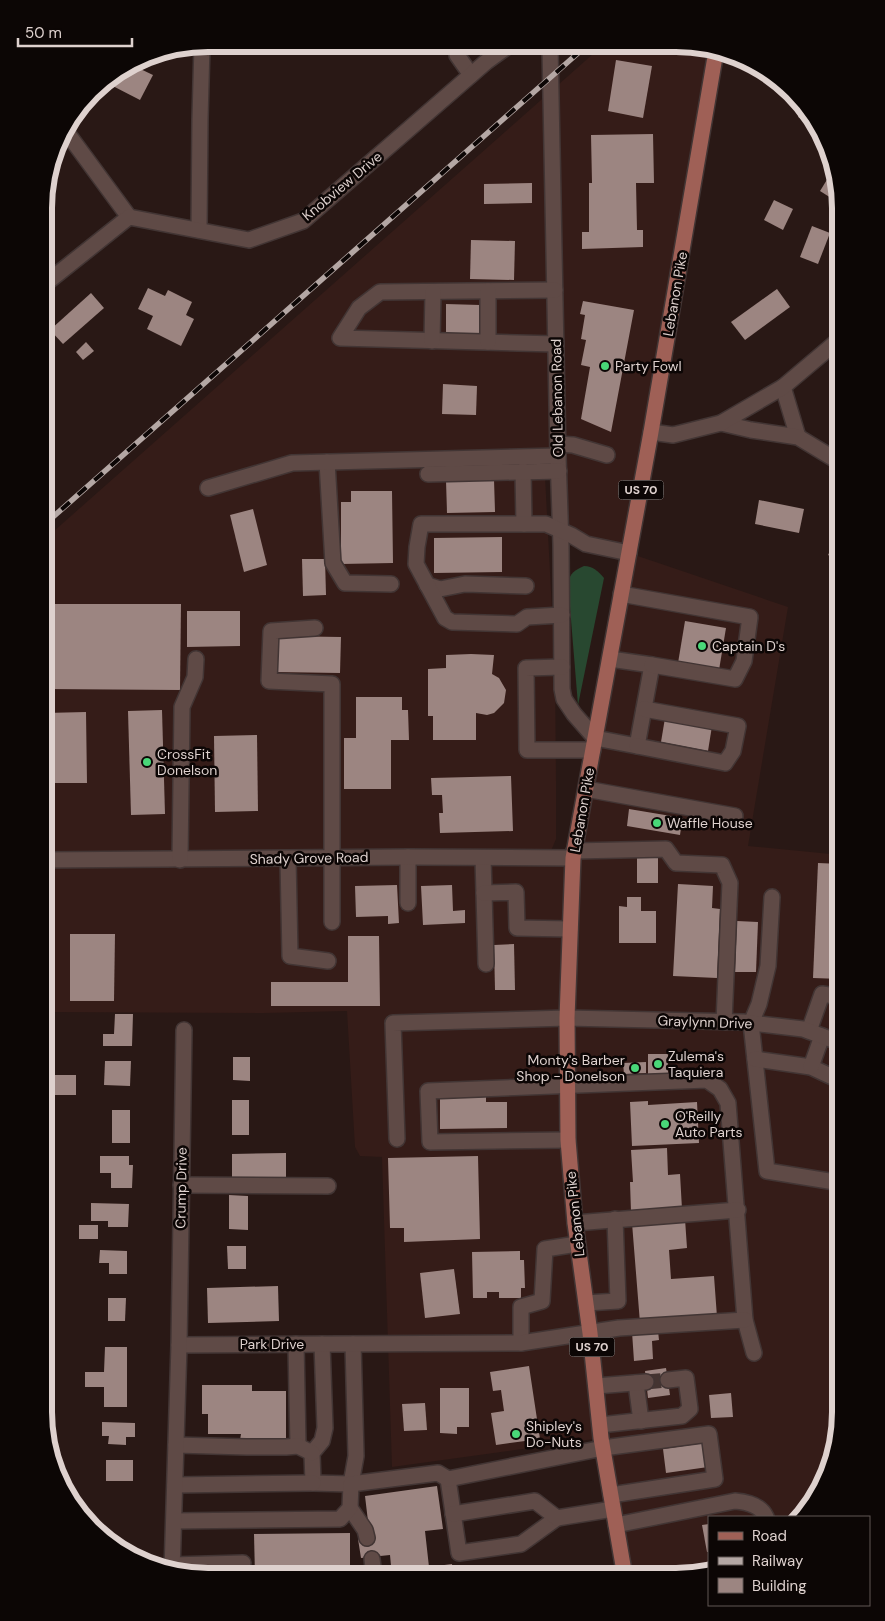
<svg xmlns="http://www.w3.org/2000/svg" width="885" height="1621" font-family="'DM Sans',sans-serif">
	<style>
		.built { fill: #351c18; fill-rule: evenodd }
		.green { fill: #284830 }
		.building { fill: #9c8581 }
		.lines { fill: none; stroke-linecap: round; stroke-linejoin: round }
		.minor-tunnel { stroke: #443431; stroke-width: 15; stroke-dasharray: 15 8; stroke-linecap: butt }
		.minor-casing { stroke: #423534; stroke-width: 18 }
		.major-casing { stroke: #423534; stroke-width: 18 }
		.minor { stroke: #5f4a46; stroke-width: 15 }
		.major { stroke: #9f6056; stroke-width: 15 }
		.rail-casing { stroke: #b4a7a4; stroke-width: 5.5 }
		.rail { stroke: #0c0605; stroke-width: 4; stroke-dasharray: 11; stroke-linecap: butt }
		.poi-dot { fill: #49d778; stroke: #0c0605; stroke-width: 2 }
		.labels { text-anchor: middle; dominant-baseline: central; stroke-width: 5; stroke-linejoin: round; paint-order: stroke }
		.shield { fill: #0c0605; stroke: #9f9492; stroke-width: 1 }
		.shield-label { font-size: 12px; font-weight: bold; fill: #ded1ce }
		.street-label { font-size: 14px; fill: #ded1ce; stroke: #0c0605 }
		.poi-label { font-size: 14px; fill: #ded1ce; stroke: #0c0605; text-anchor: start }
		.rim { fill: none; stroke: #ded1ce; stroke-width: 6 }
	</style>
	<rect width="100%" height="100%" fill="#291815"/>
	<path class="built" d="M602 46 708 47 716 51 629 553 788 607 748 846 841 855V1424L829 1475 807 1513 803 1517H709V1572L676 1577H625L601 1438 392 1467 382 1157 360 1156 355 1147 347 1011 264 1013 44 1012 45 539ZM544 457 559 471 561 530 629 553 573 858H548L556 839V781L555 668Z"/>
	<path class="green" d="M584 566C593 566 598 571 604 578L578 705 568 583C570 573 575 570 584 566Z"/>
	<g class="building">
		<path d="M616 60 652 66 643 118 608 111Z"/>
		<path d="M132 65 153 75 140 100 105 82Z"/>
		<path d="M802 110 813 126 798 117Z"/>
		<path d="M653 134 654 183H636L637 230H643V247L582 249V232H589V183H592L591 135Z"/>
		<path d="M833 170 835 171 839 203 820 191Z"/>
		<path d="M532 183V203L484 204V184Z"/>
		<path d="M774 200 793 209 783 230 764 220Z"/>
		<path d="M812 226 830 233 818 264 800 257Z"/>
		<path d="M471 240 515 241 514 280 470 279Z"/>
		<path d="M148 288 165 296 168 290 192 302 186 315 194 319 181 346 147 329 153 316 138 309Z"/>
		<path d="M777 289 790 307 745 340 731 322Z"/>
		<path d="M91 293 104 308 63 344 50 330Z"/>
		<path d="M583 301 634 310 611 432 581 419 590 367 581 365 586 340 581 339 585 315 580 314Z"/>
		<path d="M446 304 480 305V333H446Z"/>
		<path d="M86 342 94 351 83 360 76 352Z"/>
		<path d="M443 384 477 386 476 415 442 414Z"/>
		<path d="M494 480 495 512 447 513 446 481Z"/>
		<path d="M351 491H392L393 563 341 564V502H351Z"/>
		<path d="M759 500 804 509 799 533 755 524Z"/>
		<path d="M253 509 267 565 244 572 230 515Z"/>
		<path d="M839 534 841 535V562L828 555Z"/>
		<path d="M502 537V572L434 573V538Z"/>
		<path d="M302 559H325L326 595 303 596Z"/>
		<path d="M45 604H181L180 690 45 689Z"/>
		<path d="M187 611H240V646L187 647Z"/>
		<path d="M685 621 726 628 719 670 678 663Z"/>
		<path d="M276 636 341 637 340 673 275 672Z"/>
		<path d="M471 654 494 655 492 674 499 678 506 690 504 703 494 713 487 715 476 713V740H433V716H428V669L446 668V655Z"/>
		<path d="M356 697H402V710H408L409 740H391V789H344V738H356Z"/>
		<path d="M162 710 165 814 131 815 128 711Z"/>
		<path d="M86 712 87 783H52L51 758H44L45 713Z"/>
		<path d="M665 718 712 726 708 751 661 742Z"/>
		<path d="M257 735 258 811 215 812 214 736Z"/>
		<path d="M511 776 513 831 440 833 439 813H443L442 795H432L431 778Z"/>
		<path d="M629 809 683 818 682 820 687 821 686 829 681 828 680 835 627 826Z"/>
		<rect x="637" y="856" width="21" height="27"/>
		<path d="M818 863 841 864V979L813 978Z"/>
		<path d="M678 884 713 886 712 908 720 909 717 978 673 976Z"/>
		<path d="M397 885 399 923 388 924V916L356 917 355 886Z"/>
		<path d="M452 885 453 911 465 910V923L423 925 421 886Z"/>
		<path d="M44 893H53L52 967H44Z"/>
		<path d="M627 897H641V911H656V943H619V906L627 907Z"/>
		<path d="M737 921 758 922 756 972H735Z"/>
		<path d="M70 934H115L114 1001H70Z"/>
		<path d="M348 936H379L380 1006H271V982H348Z"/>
		<path d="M514 944 515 990H495L494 945Z"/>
		<path d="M115 1014H133L132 1046H103V1034H114Z"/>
		<path d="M648 1054H668V1073L648 1074Z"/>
		<path d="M233 1057H250V1081L233 1080Z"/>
		<path d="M105 1061H131L130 1086 104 1085Z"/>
		<path d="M646 1062V1073L624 1074 623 1063Z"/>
		<rect x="48" y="1075" width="28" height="20"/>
		<path d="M486 1097V1102H507V1128L440 1129V1098Z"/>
		<rect x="232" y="1100" width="17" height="35"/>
		<path d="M648 1101V1105L697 1102 699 1143 632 1146 630 1102Z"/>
		<rect x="112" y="1110" width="18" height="33"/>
		<path d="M667 1148 668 1175 680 1174 682 1209 631 1212 630 1182H633L631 1150Z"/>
		<path d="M286 1153V1180L232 1181V1154Z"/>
		<path d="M100 1156H129V1165H133L132 1188H111V1173H100Z"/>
		<path d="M478 1156 480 1239 404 1242V1228H390L388 1158Z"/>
		<path d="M229 1195 248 1196V1230L229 1229Z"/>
		<path d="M91 1203 129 1204 128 1227H108V1221H91Z"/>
		<path d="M685 1219 687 1248 669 1250 671 1279 714 1276 717 1317 640 1323 632 1223Z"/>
		<rect x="79" y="1225" width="19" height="14"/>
		<path d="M227 1246H246V1269H228Z"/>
		<path d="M100 1250 127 1251V1274H109V1263H99Z"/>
		<path d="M520 1251V1260H524L525 1288H521V1298H499V1292H487V1298H473L472 1252Z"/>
		<path d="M454 1269 460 1314 425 1318 420 1273Z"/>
		<path d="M278 1286 279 1321 208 1323 207 1288Z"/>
		<path d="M108 1298H126L125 1321H108Z"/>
		<path d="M658 1331 659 1340 652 1341 653 1359 634 1361 632 1332Z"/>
		<path d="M105 1347H127V1407H104V1387H85V1372H104Z"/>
		<path d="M529 1366 540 1439 496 1445 491 1413 504 1411 501 1390 493 1391 490 1372Z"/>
		<path d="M666 1368 670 1395 648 1398 645 1371Z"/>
		<path d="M202 1385H252V1391H286V1440H240L241 1434H208V1414H202Z"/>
		<path d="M440 1388H469V1427H457V1434L440 1433Z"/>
		<path d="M731 1393 733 1417 711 1418 709 1395Z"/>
		<path d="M425 1403 427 1430 404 1431 402 1404Z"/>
		<path d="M102 1422 135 1423V1437H126V1445L108 1444 109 1436H102Z"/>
		<path d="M705 1443 708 1467 666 1473 663 1449Z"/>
		<rect x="106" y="1460" width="27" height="21"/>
		<path d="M437 1486 443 1529 425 1531 429 1567 452 1564 453 1577 392 1576 390 1555 361 1558 358 1539 370 1538 365 1496Z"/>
		<path d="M709 1524V1552H707L702 1525Z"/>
		<path d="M350 1533V1576H255L254 1534Z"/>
		<path d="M526 1566 527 1575 535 1574 536 1577H456V1575Z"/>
	</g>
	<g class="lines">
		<path class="minor-tunnel" d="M646 1382 668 1380"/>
		<g class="minor-casing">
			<g id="minor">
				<path d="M457 45V55L471 75"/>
				<path d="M550 46 558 456 561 545 562 689 564 699 574 714 595 738 637 746 652 665 610 659"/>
				<path d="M65 130 129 217"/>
				<path d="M199 230 200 119 202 45"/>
				<path d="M45 284 129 217 249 240 303 221 486 62 508 46"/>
				<path d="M555 290 380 292 359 308 340 338 556 344"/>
				<path d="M432 341 433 292"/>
				<path d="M488 342V291"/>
				<path d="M783 387 798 437"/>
				<path d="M721 423 751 430 798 437 841 463"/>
				<path d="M651 432 673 435 721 423 783 387 841 338"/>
				<path d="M558 444 573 445 607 455"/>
				<path d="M327 462 333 563 345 583 391 584"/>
				<path d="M523 471 524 524"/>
				<path d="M428 474 559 471"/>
				<path d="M208 488 292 463 558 456"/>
				<path d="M427 585 440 589 465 584 526 586"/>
				<path d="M621 594 750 617 744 661 735 679 652 665"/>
				<path d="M562 615 527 617 517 624 452 622 445 618 416 564 417 547 421 524H546L571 535 586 544 629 553"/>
				<path d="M315 628 271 631 269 681 332 684V922"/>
				<path d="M562 667 526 668 527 750H593"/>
				<path d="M637 746 725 763 733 751 738 726 644 709"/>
				<path d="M586 789 735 816"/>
				<path d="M574 851 666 849 676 863 722 865 730 883 724 1022"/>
				<path d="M408 857V903"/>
				<path d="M483 858 486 964"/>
				<path d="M288 859 290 956 328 961"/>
				<path d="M44 860 408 857 573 858"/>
				<path d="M180 860 182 707 195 677 196 659"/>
				<path d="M484 893 516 892 517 928 570 929"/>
				<path d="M772 897 768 966 759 1004 751 1023 767 1171 841 1183"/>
				<path d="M809 1031 822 994 841 997"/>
				<path d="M755 1059 811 1067 841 1081"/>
				<path d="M811 1067 822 1036"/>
				<path d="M397 1139 393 1023 567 1018 743 1022 803 1029 841 1043"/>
				<path d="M568 1140 430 1142 428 1091 707 1080 720 1089 728 1103 745 1320 754 1353"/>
				<path d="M181 1185 328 1186"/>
				<path d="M575 1223 738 1210"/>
				<path d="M586 1303 618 1301 615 1219"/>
				<path d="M521 1343V1307L542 1301 545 1249 577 1244"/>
				<path d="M296 1344 298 1446"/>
				<path d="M322 1344 325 1428 322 1441 312 1453 313 1483 351 1484 356 1456 353 1344"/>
				<path d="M179 1345 521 1343 619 1328 745 1320"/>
				<path d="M636 1383 641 1421"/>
				<path d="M596 1386 646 1382"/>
				<path d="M600 1425 682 1416 690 1409 686 1378 668 1380"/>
				<path d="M176 1445 246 1447H286L298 1446 312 1453"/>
				<path d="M448 1479 459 1553 521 1544 557 1518"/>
				<path d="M175 1485 313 1483"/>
				<path d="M350 1508 365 1530 367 1538"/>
				<path d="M453 1514 535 1501 557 1518 613 1509"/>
				<path d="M174 1521 340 1519 350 1508 351 1484 438 1473 448 1479 603 1448 709 1434 715 1479 611 1495"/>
				<path d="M616 1525 735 1501C747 1502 761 1505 766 1517"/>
				<path d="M372 1559 374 1576"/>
				<path d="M172 1565 243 1563"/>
				<path d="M172 1571 179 1345 184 1030"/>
				<path d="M674 1577 709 1571"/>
			</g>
		</g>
		<g class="major-casing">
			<path id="major" d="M625 1577 601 1438 590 1333 575 1223 568 1140 567 1018 573 858 651 432 716 51"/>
		</g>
		<use href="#minor" class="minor"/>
		<use href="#major" class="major"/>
		<g class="rail-casing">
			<path id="rail" d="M45 524 586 46"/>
		</g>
		<use href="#rail" class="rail"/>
	</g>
	<g class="poi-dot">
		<circle cx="605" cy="366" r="5"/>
		<circle cx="702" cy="646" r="5"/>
		<circle cx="147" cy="762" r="5"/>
		<circle cx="657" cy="823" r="5"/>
		<circle cx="658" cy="1064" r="5"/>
		<circle cx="635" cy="1068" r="5"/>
		<circle cx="665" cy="1124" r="5"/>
		<circle cx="516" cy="1434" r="5"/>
	</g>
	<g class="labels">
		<g class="shield">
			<rect x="618.5" y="480.5" width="45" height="19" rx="4"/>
			<rect x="569.5" y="1337.5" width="45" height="19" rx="4"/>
		</g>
		<g class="shield-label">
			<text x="641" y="490">US 70</text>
			<text x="592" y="1347">US 70</text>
		</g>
		<g class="street-label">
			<text transform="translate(342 186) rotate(-40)">Knobview Drive</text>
			<text transform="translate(675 294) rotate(-80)">Lebanon Pike</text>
			<text transform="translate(557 398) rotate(-91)">Old Lebanon Road</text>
			<text transform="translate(582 810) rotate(-80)">Lebanon Pike</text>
			<text transform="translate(309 858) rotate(-1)">Shady Grove Road</text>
			<text transform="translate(705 1022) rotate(2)">Graylynn Drive</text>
			<text transform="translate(181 1188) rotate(-89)">Crump Drive</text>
			<text transform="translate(575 1214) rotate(-96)">Lebanon Pike</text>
			<text x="272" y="1344">Park Drive</text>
		</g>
		<g class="poi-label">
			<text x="615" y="366">Party Fowl</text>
			<text x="712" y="646">Captain D's</text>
			<text x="157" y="754">CrossFit<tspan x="157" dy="16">Donelson</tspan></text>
			<text x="667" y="823">Waffle House</text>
			<text x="668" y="1056">Zulema's<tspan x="668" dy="16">Taquiera</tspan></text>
			<text x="625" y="1060" text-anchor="end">Monty's Barber<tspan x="625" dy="16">Shop - Donelson</tspan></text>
			<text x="675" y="1116">O'Reilly<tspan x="675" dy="16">Auto Parts</tspan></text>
			<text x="526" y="1426">Shipley's<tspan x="526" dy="16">Do-Nuts</tspan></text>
		</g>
	</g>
	<path d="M0 0H885V1621H0ZM208 52H676A156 156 0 0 1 832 208V1412A156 156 0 0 1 676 1568H208A156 156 0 0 1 52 1412V208A156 156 0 0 1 208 52Z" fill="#0c0605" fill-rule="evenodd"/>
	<path class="rim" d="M208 52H676A156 156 0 0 1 832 208V1412A156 156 0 0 1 676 1568H208A156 156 0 0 1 52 1412V208A156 156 0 0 1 208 52Z"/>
	<rect x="708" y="1516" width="162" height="90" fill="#0c0605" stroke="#605755"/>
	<rect x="718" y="1532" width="25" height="8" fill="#9f6056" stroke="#605755"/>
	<text x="752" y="1541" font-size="15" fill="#ded1ce">Road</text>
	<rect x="718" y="1557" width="25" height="8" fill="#b4a7a4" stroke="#605755"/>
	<text x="752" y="1566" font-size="15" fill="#ded1ce">Railway</text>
	<rect x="718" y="1578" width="25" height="15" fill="#9c8581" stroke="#605755"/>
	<text x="752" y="1591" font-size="15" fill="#ded1ce">Building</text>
	<path d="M18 38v8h114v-8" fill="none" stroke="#ded1ce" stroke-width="2.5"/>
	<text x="25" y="38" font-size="15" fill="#ded1ce" stroke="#0c0605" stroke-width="4" paint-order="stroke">50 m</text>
</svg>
